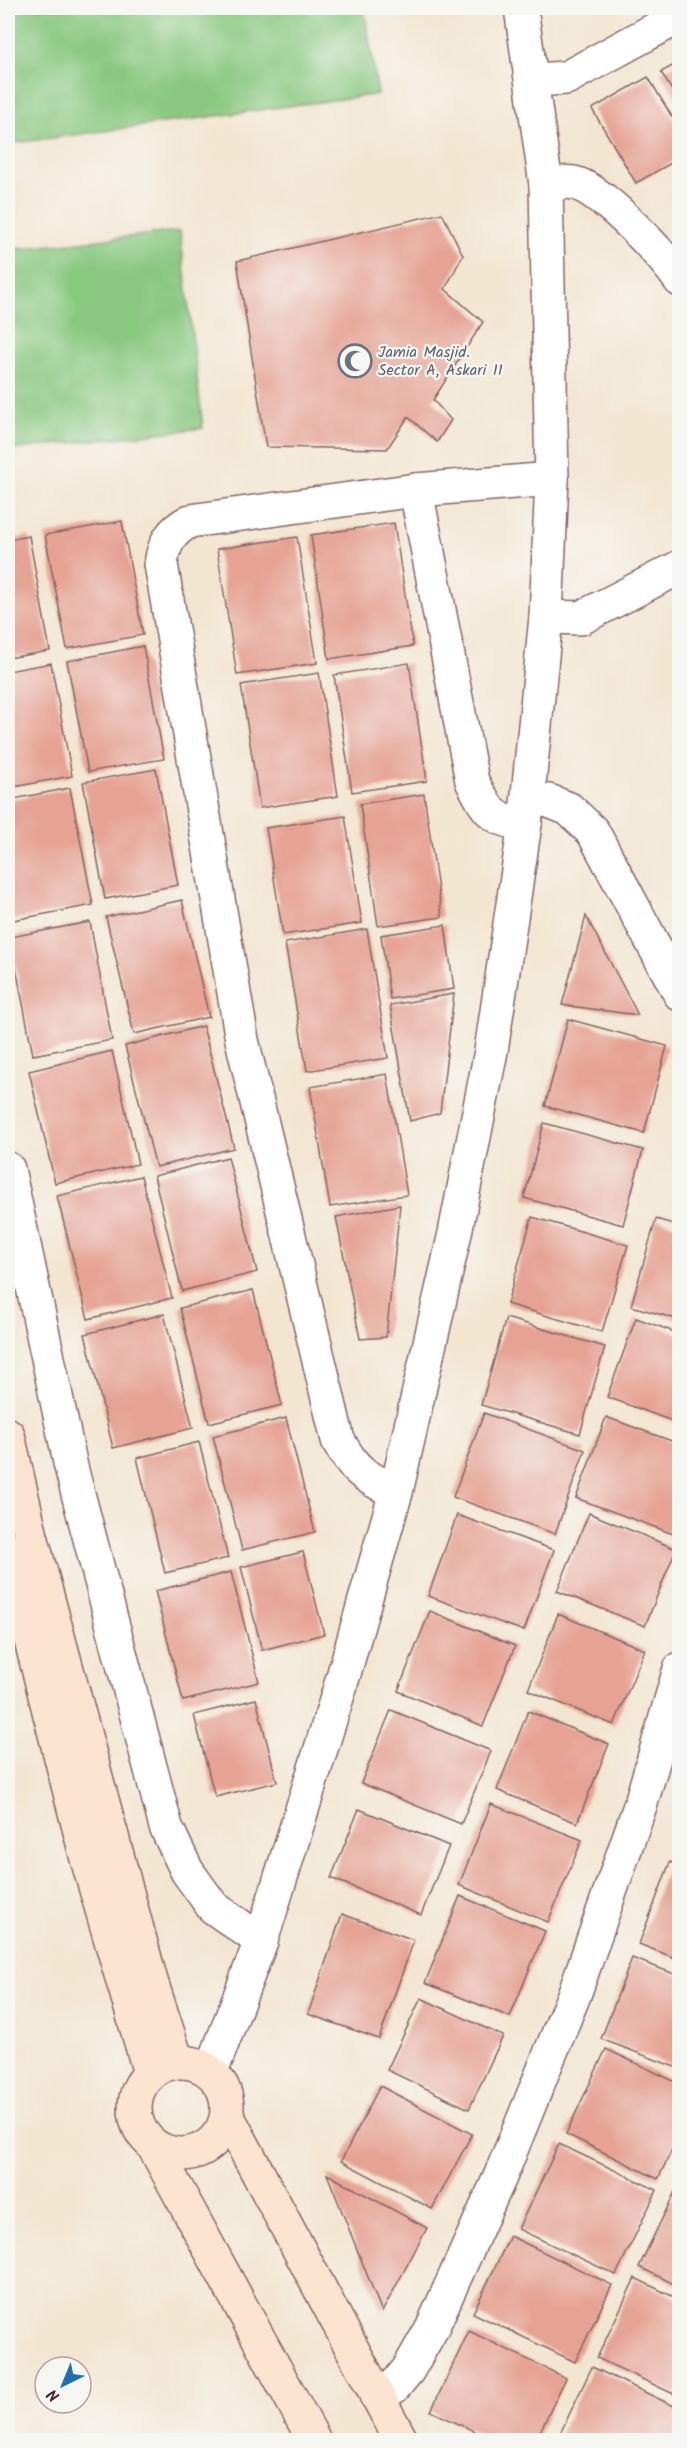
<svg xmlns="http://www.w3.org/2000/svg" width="687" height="2448" font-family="Kalam,sans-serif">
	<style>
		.green { fill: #88c87f; stroke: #697455; stroke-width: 1.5 }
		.building { fill: #e6a394 }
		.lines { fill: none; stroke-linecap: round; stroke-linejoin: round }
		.street-casing { stroke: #856565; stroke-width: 36 }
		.secondary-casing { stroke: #856565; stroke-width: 36 }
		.street { stroke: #fff; stroke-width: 33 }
		.secondary { stroke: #fde4d0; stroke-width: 33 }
		.labels { text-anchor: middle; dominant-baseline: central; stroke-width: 4.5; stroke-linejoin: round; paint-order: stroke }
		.worship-label { font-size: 16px; fill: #5b616d; stroke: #f6f6f2; text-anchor: start }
	</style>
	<rect width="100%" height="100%" fill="#f6f6f2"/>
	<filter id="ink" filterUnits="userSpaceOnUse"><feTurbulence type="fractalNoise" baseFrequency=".0167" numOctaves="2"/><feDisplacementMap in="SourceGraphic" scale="12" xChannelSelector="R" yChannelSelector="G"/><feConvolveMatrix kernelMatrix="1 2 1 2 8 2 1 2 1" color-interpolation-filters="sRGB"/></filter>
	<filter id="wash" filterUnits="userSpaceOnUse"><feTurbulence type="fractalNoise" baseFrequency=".008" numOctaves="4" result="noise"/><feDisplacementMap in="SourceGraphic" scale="24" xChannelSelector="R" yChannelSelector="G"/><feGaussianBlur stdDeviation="1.35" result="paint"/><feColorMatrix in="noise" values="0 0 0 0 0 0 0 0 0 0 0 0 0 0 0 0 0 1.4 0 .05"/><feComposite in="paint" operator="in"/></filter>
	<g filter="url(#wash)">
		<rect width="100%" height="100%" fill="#f3e6d1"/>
		<g class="green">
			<path d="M8 8H364L378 94 8 144Z"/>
			<path d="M180 231 203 428 8 450V250Z"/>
		</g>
		<g id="blocks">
			<g class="building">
				<path d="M680 62V104L661 72Z"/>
				<path d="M648 77 680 130V158L636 183 592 109Z"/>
				<path d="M442 213 463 255 445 289 483 322 433 400 451 420 437 442 408 417 387 449 266 447 237 261Z"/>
				<path d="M122 521 143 635 67 649 45 535Z"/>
				<path d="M394 523 413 646 329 659 311 535Z"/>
				<path d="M29 536 50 651 8 658V540Z"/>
				<path d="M297 537 317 663 237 675 217 549Z"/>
				<path d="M143 646 164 759 88 772 67 661Z"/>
				<path d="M51 663 72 776 8 788V671Z"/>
				<path d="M409 663 427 781 352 792 334 675Z"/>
				<path d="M319 673 338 796 260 808 241 685Z"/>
				<path d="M156 769 178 885 105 899 83 782Z"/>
				<path d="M70 788 93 905 8 921V800Z"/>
				<path d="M424 794 442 917 378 926 360 804Z"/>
				<path d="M345 816 362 923 283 935 266 828Z"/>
				<path d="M182 900 209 1017 134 1034 106 917Z"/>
				<path d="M586 916 638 1015 562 1005Z"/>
				<path d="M90 922 112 1040 33 1055 10 937Z"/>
				<path d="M445 925 454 989 390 999 381 935Z"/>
				<path d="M367 929 388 1058 307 1071 285 943Z"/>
				<path d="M454 994 440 1113 410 1121 390 1005Z"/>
				<path d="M568 1019 667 1046 644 1133 545 1106Z"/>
				<path d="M203 1026 234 1148 156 1167 125 1046Z"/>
				<path d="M112 1051 138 1164 55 1183 29 1071Z"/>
				<path d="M387 1074 407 1195 330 1207 310 1087Z"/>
				<path d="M544 1123 643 1150 623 1225 524 1198Z"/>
				<path d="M228 1157 257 1272 182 1291 154 1176Z"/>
				<path d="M141 1176 172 1298 88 1319 57 1196Z"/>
				<path d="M400 1205 386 1337 360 1339 336 1217Z"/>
				<path d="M532 1217 628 1245 602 1332 507 1304Z"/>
				<path d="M656 1219 680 1226V1320L631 1306Z"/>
				<path d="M253 1290 282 1405 209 1423 180 1308Z"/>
				<path d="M164 1314 193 1428 113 1448 85 1334Z"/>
				<path d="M506 1318 605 1347 580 1434 481 1405Z"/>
				<path d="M636 1318 680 1334V1424L607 1397Z"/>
				<path d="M484 1413 585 1450 555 1534 453 1497Z"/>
				<path d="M606 1417 680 1444V1527L676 1535 576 1498Z"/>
				<path d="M286 1418 315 1532 242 1550 213 1436Z"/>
				<path d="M199 1442 228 1558 165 1573 137 1458Z"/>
				<path d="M589 1513 676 1549 645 1626 557 1591Z"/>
				<path d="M457 1515 554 1550 524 1631 428 1596Z"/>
				<path d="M303 1552 324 1634 262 1650 241 1567Z"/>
				<path d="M231 1572 259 1682 183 1701 155 1591Z"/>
				<path d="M430 1611 515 1646 483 1726 398 1691Z"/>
				<path d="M558 1614 645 1650 614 1725 528 1690Z"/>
				<path d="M256 1699 277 1782 215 1797 194 1715Z"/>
				<path d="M391 1710 491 1751 461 1824 361 1783Z"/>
				<path d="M528 1711 609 1744 577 1823 497 1790Z"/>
				<path d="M491 1804 582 1840 548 1922 459 1885Z"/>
				<path d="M359 1809 449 1846 421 1915 331 1878Z"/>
				<path d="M670 1862 680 1866V1960L639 1944Z"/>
				<path d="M460 1896 545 1931 510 2017 425 1983Z"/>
				<path d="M342 1914 414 1940 379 2039 308 2014Z"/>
				<path d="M632 1958 680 1976V2069L601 2039Z"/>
				<path d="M421 1998 503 2036 469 2109 387 2070Z"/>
				<path d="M606 2049 680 2084V2133L658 2179 566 2134Z"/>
				<path d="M380 2086 472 2134 432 2209 341 2161Z"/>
				<path d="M559 2144 657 2190 616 2275 518 2229Z"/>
				<path d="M327 2174 427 2228 382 2312Z"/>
				<path d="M680 2181V2287L639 2267Z"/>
				<path d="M510 2236 612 2285 575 2362 473 2313Z"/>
				<path d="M635 2278 680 2300V2397L597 2358Z"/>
				<path d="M469 2331 566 2378 536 2440H493L431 2411Z"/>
				<path d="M592 2367 680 2409V2422L671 2440H557Z"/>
			</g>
		</g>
	</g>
	<g filter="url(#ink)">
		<use href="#blocks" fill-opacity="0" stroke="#856565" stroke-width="1.5"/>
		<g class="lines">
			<g class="street-casing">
				<g id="street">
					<path d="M533 80 566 78 680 16"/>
					<path d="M546 185C554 184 566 181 574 183 601 188 665 257 680 280"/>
					<path d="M416 490 472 781C487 810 491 820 525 824"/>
					<path d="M546 617 581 618 680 567"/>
					<path d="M528 798 549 801 569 809 593 832 680 994"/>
					<path d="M8 1169 71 1467 166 1827 187 1871 213 1907 261 1941"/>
					<path d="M396 1492C364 1476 355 1472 338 1440L242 1040 161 564C164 543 171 531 190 521L416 490 552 479"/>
					<path d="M211 2072 261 1941 339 1691 396 1492 455 1233 491 1051 525 824 546 617 552 479 546 185 521 8"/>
					<path d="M376 2395 394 2387 408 2370 432 2328 500 2177 574 1995 641 1803 680 1669"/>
				</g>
			</g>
			<g class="secondary-casing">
				<g id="secondary">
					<path d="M8 1435 31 1536 151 1981 177 2061"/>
					<path d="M8 1551 87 1859 150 2073"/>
					<circle cx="181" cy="2108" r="46"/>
					<path d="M228 2117 401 2440"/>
					<path d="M153 2145 314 2440"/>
				</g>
			</g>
			<use href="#street" class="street"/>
			<use href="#secondary" class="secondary"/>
		</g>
	</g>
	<defs>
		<g id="mosque-ring" transform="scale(1.725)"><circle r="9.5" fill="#f6f6f2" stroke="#6b7280" stroke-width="1.5"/><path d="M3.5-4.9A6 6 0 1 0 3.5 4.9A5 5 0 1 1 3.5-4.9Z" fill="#6b7280"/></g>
	</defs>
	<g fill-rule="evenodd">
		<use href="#mosque-ring" x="355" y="361"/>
	</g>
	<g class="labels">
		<g class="worship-label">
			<text x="378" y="352">Jamia Masjid.<tspan x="378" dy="18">Sector A, Askari 11</tspan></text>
		</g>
	</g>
	<rect width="687" height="2448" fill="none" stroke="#f6f6f2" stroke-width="30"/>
	<g transform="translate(63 2385) rotate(223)"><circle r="28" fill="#f6f6f2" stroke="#b1a0a2" stroke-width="1.5"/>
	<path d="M0-4.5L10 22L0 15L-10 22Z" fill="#1f6fb2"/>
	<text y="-9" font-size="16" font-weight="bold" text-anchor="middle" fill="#4a1f2b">N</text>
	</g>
</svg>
